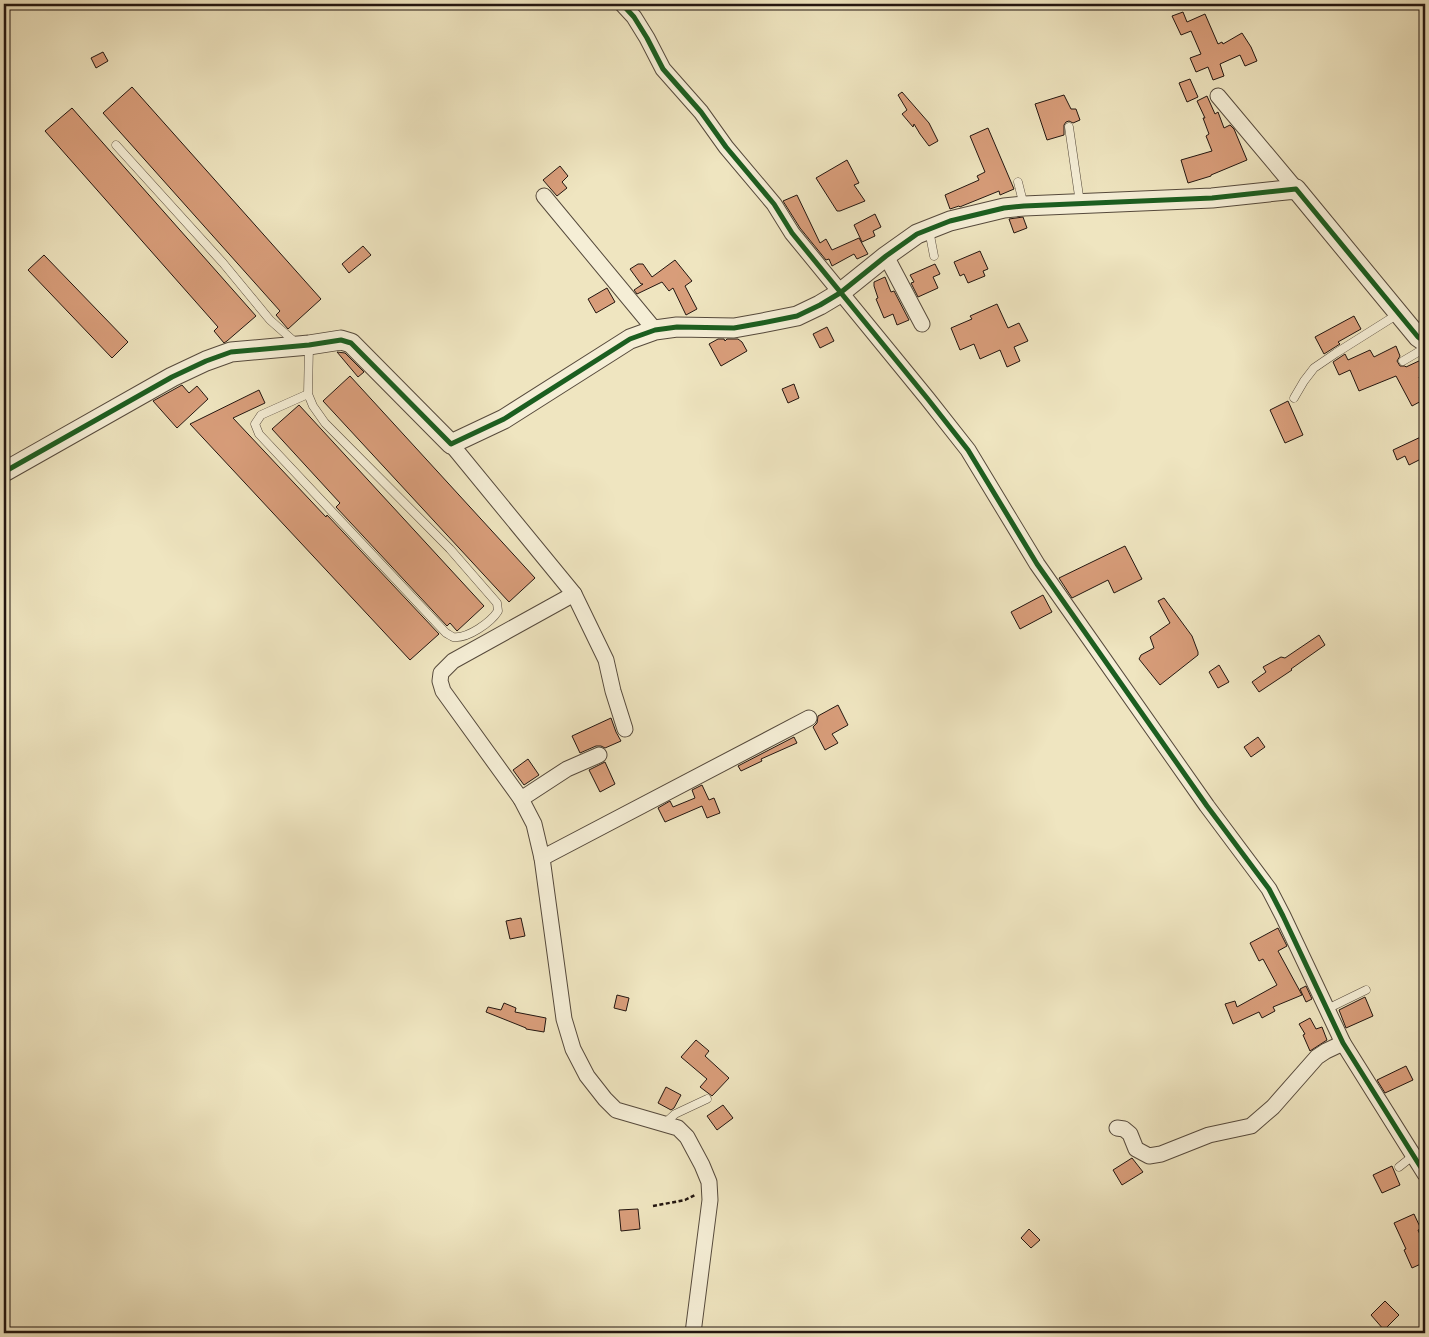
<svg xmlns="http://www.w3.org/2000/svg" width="1429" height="1337" font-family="Vollkorn,serif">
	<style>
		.building { fill: #d89d7a; stroke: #231610 }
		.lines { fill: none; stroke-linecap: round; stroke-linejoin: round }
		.service-casing { stroke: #564a3c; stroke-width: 9 }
		.minor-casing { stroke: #564a3c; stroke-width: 17 }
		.tertiary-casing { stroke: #564a3c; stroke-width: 21 }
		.path { stroke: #231610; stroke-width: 2.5; stroke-dasharray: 4 2.5; stroke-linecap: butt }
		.service { stroke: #f5eed6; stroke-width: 8 }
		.minor { stroke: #f5eed6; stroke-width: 15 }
		.tertiary { stroke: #f5eed6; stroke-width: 19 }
		.cycleway-casing { stroke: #f5eed6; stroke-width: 8 }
		.cycleway { stroke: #1b5e20; stroke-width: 5 }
	</style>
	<rect width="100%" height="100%" fill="#efe5c0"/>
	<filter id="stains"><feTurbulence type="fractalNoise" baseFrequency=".004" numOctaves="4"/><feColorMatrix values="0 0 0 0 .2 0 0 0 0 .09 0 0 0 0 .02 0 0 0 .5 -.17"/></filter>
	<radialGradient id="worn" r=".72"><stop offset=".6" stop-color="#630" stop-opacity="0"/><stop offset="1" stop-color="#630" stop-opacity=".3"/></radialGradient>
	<g class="building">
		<path d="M1183 12 1187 22 1205 14 1218 44 1222 42 1223 44 1242 33 1251 47 1257 61 1245 66 1240 55 1220 64 1224 76 1213 80 1208 67 1196 72 1190 58 1201 54 1191 31 1181 35 1172 16Z"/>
		<path d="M103 52 108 61 96 68 91 58Z"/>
		<path d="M1190 79 1198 97 1187 102 1179 83Z"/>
		<path d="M132 87 321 299 288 329 276 315 280 311 103 113Z"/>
		<path d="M902 92 929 123 938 141 929 146 920 134 914 124 913 127 902 114 907 110 898 95Z"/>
		<path d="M1064 95 1071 109H1076L1080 120 1073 123 1069 121 1066 122 1064 125V135L1047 140 1035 104Z"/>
		<path d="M1207 96 1215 114 1218 112 1224 128 1230 125 1234 129 1247 160 1211 175V176L1188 183 1181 160 1212 151 1206 136 1209 134 1203 118H1205L1197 101Z"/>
		<path d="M72 108 256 316 227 341 224 343 214 331 218 327 45 131Z"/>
		<path d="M988 128 1014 189 1000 195 999 191 962 206 960 207 959 206 950 209 945 195 979 180 977 176 985 172 970 136Z"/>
		<path d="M847 160 859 183 854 185 865 201 840 211H837L816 178Z"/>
		<path d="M560 166 568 176 562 182 567 188 557 196 543 180Z"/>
		<path d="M797 195 820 243 826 239 832 250 859 238 868 254 857 259 854 254 832 266 829 259 826 260 800 228 783 201Z"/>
		<path d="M875 214 881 227 873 231 875 236 862 242 854 225Z"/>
		<path d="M1023 217 1027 228 1014 233 1009 219Z"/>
		<path d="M363 246 371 255 349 273 342 264Z"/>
		<path d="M980 251 988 269 983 271 985 276 968 283 964 274 960 276 954 262Z"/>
		<path d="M44 255 128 342 112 358 28 270Z"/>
		<path d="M675 260 692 281 685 286 697 309 686 315 673 288 669 291 662 282 637 294 634 290 643 284H641L630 269 638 264H643L652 277Z"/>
		<path d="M935 264 940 274 933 277 938 288 918 297 911 283 914 282 910 275Z"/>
		<path d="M885 277 891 292 894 291 909 320 897 325 893 314 884 318 876 299 878 298 874 286V282Z"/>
		<path d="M607 288 615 302 596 313 588 299Z"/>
		<path d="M997 304 1008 328 1019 323 1028 341 1014 347 1020 361 1007 367 1000 350 980 359 974 344 960 350 951 328 972 319 970 316Z"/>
		<path d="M1354 316 1361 329 1338 342 1340 344 1324 354 1315 337Z"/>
		<path d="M827 327 834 341 820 348 813 334Z"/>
		<path d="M718 339H724L725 341 727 339H738L742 342 747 351 721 366 709 344Z"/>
		<path d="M1396 346 1400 356 1397 361 1400 366H1405L1406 367 1421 360 1425 368V373L1419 377 1425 389V399L1412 406 1396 376 1359 391 1350 370 1339 375 1333 362 1345 354 1348 360 1370 350 1374 357Z"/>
		<path d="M337 352 345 353 364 372 358 377Z"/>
		<path d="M350 376 535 578 509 602 323 401Z"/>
		<path d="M794 384 799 398 788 403 782 389Z"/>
		<path d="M182 385 189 393 197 386 208 399 177 428 153 401Z"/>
		<path d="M259 390 265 403 233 418 326 517 327 515 439 634 410 660 190 424Z"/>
		<path d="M1288 401 1303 435 1285 443 1270 410Z"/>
		<path d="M299 405 484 606 457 631 450 623 447 626 336 507 340 503 272 429Z"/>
		<path d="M1425 435V457L1409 465 1405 456 1397 460 1393 450Z"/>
		<path d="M1125 546 1142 579 1114 593 1108 580 1072 598 1059 578Z"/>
		<path d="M1043 595 1052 612 1020 629 1011 612Z"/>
		<path d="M1164 598 1192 636 1198 652V655L1160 685 1139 659 1141 655 1154 648 1150 637 1170 623 1158 601Z"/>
		<path d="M1319 635 1325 645 1291 669 1292 670 1259 692 1252 682 1266 672 1263 667 1281 657 1285 658Z"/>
		<path d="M1219 665 1229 682 1218 688 1209 672Z"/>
		<path d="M838 705 848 725 832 734 838 743 825 750 813 727 817 723 818 716Z"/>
		<path d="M611 718 616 732 621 741 605 748 601 746H596L580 753 572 736Z"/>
		<path d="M794 737 797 743 761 759 762 761 741 771 738 766Z"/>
		<path d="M1258 737 1265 747 1251 757 1244 747Z"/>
		<path d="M528 759 539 775 524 785 513 770Z"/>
		<path d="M605 762 615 784 600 792 589 770Z"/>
		<path d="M702 785 709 800 714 798 720 813 707 818 702 806 665 822 658 808 670 801 673 807 695 798 692 790Z"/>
		<path d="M521 918 525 936 510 939 506 921Z"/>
		<path d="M1278 928 1287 946 1278 951 1302 995 1273 1007 1275 1011 1262 1018 1259 1012 1233 1024 1225 1004 1235 1001 1237 1007 1277 985 1263 959 1259 961 1250 943Z"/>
		<path d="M1306 986 1312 999 1306 1002 1300 989Z"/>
		<path d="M617 995 629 998 626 1011 614 1008Z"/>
		<path d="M1365 997 1373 1016 1346 1028 1339 1010Z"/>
		<path d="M504 1003 516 1008 515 1012 546 1018 544 1032 526 1029V1028L486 1012 488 1007 501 1010Z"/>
		<path d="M1310 1018 1316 1029 1322 1027 1327 1040 1310 1051 1303 1035 1305 1034 1299 1024Z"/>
		<path d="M696 1040 709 1051 705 1056 729 1078 712 1096 700 1087 707 1079 681 1057Z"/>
		<path d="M1406 1066 1413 1080 1385 1093 1377 1080Z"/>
		<path d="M666 1087 681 1095 674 1108 671 1110 658 1103Z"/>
		<path d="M723 1105 733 1118 717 1130 707 1116Z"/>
		<path d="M1132 1158 1143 1172 1122 1185 1113 1170Z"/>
		<path d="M1392 1166 1400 1185 1382 1193 1373 1175Z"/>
		<path d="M638 1209 640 1229 621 1231 619 1210Z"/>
		<path d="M1414 1214 1421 1229 1418 1230 1425 1246V1262L1412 1268 1404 1250 1406 1249 1394 1223Z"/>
		<path d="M1029 1229 1040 1240 1031 1248 1021 1238Z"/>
		<path d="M1385 1301 1399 1315 1384 1330 1371 1315Z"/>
	</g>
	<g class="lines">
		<g class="service-casing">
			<g id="service">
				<path d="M1069 127 1080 203"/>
				<path d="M116 145 223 263 270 320 296 343"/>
				<path d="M1018 182 1024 206"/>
				<path d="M929 230 934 256"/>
				<path d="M1403 361 1425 348"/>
				<path d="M308 394 261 415 255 424 259 434 446 633C448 634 451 636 453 637 468 639 491 622 498 611L497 603 450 549 325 423 313 406 308 394 309 345"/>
				<path d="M1294 398 1304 381 1314 368 1336 353 1398 314"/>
				<path d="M1327 1009 1366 990"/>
				<path d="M664 1124 675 1114 707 1099"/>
				<path d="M1399 1167 1414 1155"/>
				<path d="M1423 1333 1425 1331"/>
			</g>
		</g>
		<g class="minor-casing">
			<g id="minor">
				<path d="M622 4 634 17 647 38 663 69 701 112 726 147 774 204 792 233 927 398 968 450 1037 564 1207 806 1269 889 1283 916 1343 1043 1425 1174"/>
				<path d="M1218 96 1296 189"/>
				<path d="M544 196 655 330"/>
				<path d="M886 256 922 324"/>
				<path d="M451 444 574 594 453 661 441 673 440 681 443 691 521 799 534 824 542 858 564 1019 573 1049 587 1076 605 1099 616 1110 678 1128 687 1137 702 1165 709 1182 710 1200 693 1333"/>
				<path d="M574 594 606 660 613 691 625 729"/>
				<path d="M521 799 567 769 599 755"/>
				<path d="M542 858 809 718"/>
				<path d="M1117 1128 1124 1129 1130 1134 1136 1149 1149 1156 1161 1154 1209 1135 1251 1126 1273 1107 1317 1057 1326 1051 1343 1043"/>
			</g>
		</g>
		<g class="tertiary-casing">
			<path id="tertiary" d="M4 472 172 377 206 361 231 352 309 345 341 340 351 343 451 444 504 419 630 339 655 330 677 327 734 328 762 323 797 316 820 305 840 293 886 256 917 234 950 221 1004 208 1024 206 1212 198 1296 189 1418 337 1425 342"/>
		</g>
		<path class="path" d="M653 1206 685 1200 695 1195"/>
		<use href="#service" class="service"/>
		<use href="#minor" class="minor"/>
		<use href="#tertiary" class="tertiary"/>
		<g class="cycleway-casing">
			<g id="cycleway">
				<path d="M622 4 634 17 647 38 663 69 701 112 726 147 774 204 792 233 927 398 968 450 1037 564 1207 806 1269 889 1283 916 1343 1043 1425 1174"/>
				<path d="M4 472 172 377 206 361 231 352 309 345 341 340 351 343 451 444 504 419 630 339 655 330 677 327 734 328 762 323 797 316 820 305 840 293 886 256 917 234 950 221 1004 208 1024 206 1212 198 1296 189 1418 337 1425 342"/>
			</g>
		</g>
		<use href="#cycleway" class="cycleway"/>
	</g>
	<rect width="1429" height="1337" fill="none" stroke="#efe5c0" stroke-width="20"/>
	<rect x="5" y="5" width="1419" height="1327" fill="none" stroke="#231610" stroke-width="2.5"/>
	<rect x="10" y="10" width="1409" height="1317" fill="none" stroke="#231610"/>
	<rect width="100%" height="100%" filter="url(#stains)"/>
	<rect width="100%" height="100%" fill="url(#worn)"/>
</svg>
